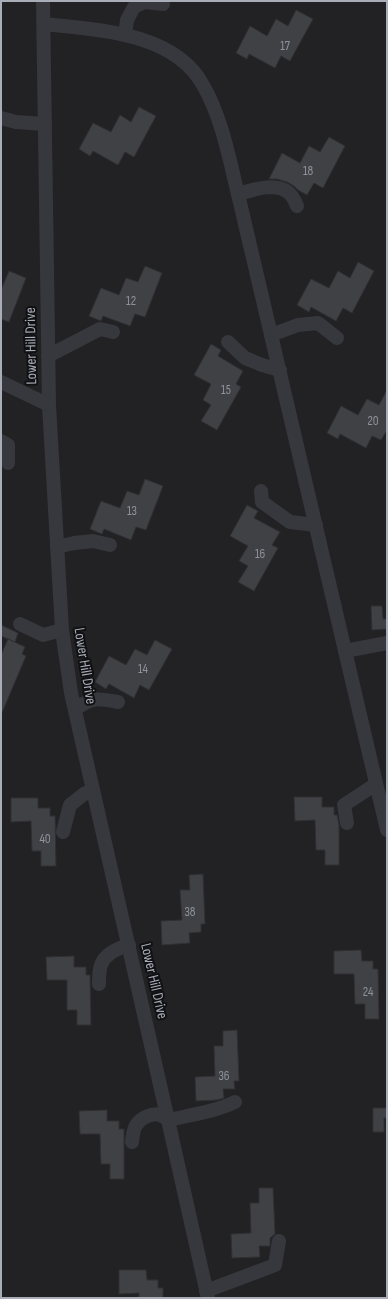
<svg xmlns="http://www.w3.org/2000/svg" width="388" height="1299" font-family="'Sofia Sans Condensed',sans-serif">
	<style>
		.built { fill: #222225 }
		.building { fill: #404145; stroke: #303034 }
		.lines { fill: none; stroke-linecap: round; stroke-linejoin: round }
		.minor { stroke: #37383d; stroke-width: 14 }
		.labels { text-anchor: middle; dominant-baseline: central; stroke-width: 4; stroke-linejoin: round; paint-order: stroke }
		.number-label { font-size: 13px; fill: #8e929b }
		.street-label { font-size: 15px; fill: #a8adb8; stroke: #111113 }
	</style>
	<rect width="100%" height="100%" fill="#161618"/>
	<rect class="built" x="1" y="1" width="386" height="1297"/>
	<g class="building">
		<path d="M296 10 313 19 290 61 281 56 275 68 249 54 247 59 236 53 250 26 267 36 276 19 288 26Z"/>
		<path d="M139 107 156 116 134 157 125 152 118 165 93 151 90 156 79 149 93 123 111 132 120 115 131 122Z"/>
		<path d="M329 137 345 146 323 188 314 183 307 195 298 190 294 186 287 182 277 179H269L282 153 300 163 309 146 320 152Z"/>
		<path d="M358 262 374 271 352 313 343 308 336 321 311 307 309 312 297 305 311 279 329 288 338 271 350 278Z"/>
		<path d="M145 266 162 273 145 317 135 314 130 326 103 316 101 321 89 316 101 288 119 295 126 278 138 282Z"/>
		<path d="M9 271 26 278 9 322 1 319V290Z"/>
		<path d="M211 344 221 350 218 356 243 371 236 384 241 387 217 430 201 421 211 405 203 400 211 384 194 375Z"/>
		<path d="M387 390V430L381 440 372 436 366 448 340 434 338 439 327 433 341 406 358 415 367 399 379 405Z"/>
		<path d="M145 479 163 486 146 530 136 527 131 540 104 529 102 534 90 529 101 501 120 508 127 491 139 495Z"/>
		<path d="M247 505 258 511 254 518 280 532 272 545 278 548 254 591 238 582 248 566 239 561 248 546 230 536Z"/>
		<path d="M371 606H382L383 619H387V629L372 630Z"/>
		<path d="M1 625 18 633 15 642 1 636Z"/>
		<path d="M8 639 25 647 22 654 26 656 1 715V655Z"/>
		<path d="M155 640 172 649 149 690 140 685 134 698 109 684 106 689 95 682 109 656 126 665 135 649 147 655Z"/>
		<path d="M294 797H322V807H334V815H337L339 825V865H325V850H316L315 820 295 821Z"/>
		<path d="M11 798H38V808H50V816H55L56 866H41V851H32L31 821 11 822Z"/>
		<path d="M203 874 205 924H201V932L189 933 190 943 162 945 161 921 182 920 180 890H190L189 875Z"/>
		<path d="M361 950 362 961H373V969H378L379 1019H365V1004H355L354 974H334V951Z"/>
		<path d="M74 956V967H86V975H90L91 1025H77V1010H67V980H47L46 957Z"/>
		<path d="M237 1030 239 1081H234L235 1089H223L224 1098 217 1100 196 1101 195 1077 215 1076 214 1046H223V1031Z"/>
		<path d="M373 1108H387V1118H384V1132H373Z"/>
		<path d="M107 1110V1121H119V1129H124V1179H110V1164H101L100 1134H80L79 1111Z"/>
		<path d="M259 1188H273L275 1234 270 1238V1246H259L260 1257 232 1258 231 1234 251 1233 250 1203H259Z"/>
		<path d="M119 1270H146L147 1280H158V1288H163V1298H139V1293L119 1294Z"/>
	</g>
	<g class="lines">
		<g class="minor">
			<path d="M43 1 49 405 62 630 71 693 168 1120 208 1298"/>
			<path d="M44 24C97 30 174 32 203 85 222 118 229 158 238 194L387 830"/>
			<path d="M125 35 127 20 134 7 145 2 163 4"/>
			<path d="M1 118 16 122 45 124"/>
			<path d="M238 194C253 190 275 182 288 192 292 195 295 201 297 206"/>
			<path d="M271 335 298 325 318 323 337 338"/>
			<path d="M228 342 245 358 262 365 280 370"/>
			<path d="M48 356 100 329 113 332"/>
			<path d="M1 382 49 405"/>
			<path d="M1 441 8 445V463"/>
			<path d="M261 491 262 502 290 522 316 525"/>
			<path d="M57 547 74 543 93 541 110 545"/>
			<path d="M20 624 43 635 62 630"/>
			<path d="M345 651 387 643"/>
			<path d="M75 709C93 697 97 698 118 702"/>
			<path d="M347 823 344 805 376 784"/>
			<path d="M63 832 70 805 84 794 93 790"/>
			<path d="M99 984C99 979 99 970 101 965 105 954 118 948 129 945"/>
			<path d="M132 1142C133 1136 133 1128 137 1124 141 1118 153 1112 160 1115 163 1116 166 1118 168 1120 191 1115 214 1112 235 1102"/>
			<path d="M206 1291 275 1265 279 1241"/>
		</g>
	</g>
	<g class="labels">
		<g class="number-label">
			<text x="285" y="46">17</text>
			<text x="308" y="171">18</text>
			<text x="131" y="301">12</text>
			<text x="226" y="390">15</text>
			<text x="373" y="421">20</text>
			<text x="132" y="511">13</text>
			<text x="260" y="554">16</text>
			<text x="143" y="669">14</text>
			<text x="45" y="839">40</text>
			<text x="190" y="912">38</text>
			<text x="368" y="992">24</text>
			<text x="224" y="1076">36</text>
		</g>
		<g class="street-label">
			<text transform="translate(31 346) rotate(-91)">Lower Hill Drive</text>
			<text transform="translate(85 666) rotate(81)">Lower Hill Drive</text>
			<text transform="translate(154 981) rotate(77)">Lower Hill Drive</text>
		</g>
	</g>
	<rect width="388" height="1299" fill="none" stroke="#a8adb8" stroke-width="4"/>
</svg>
